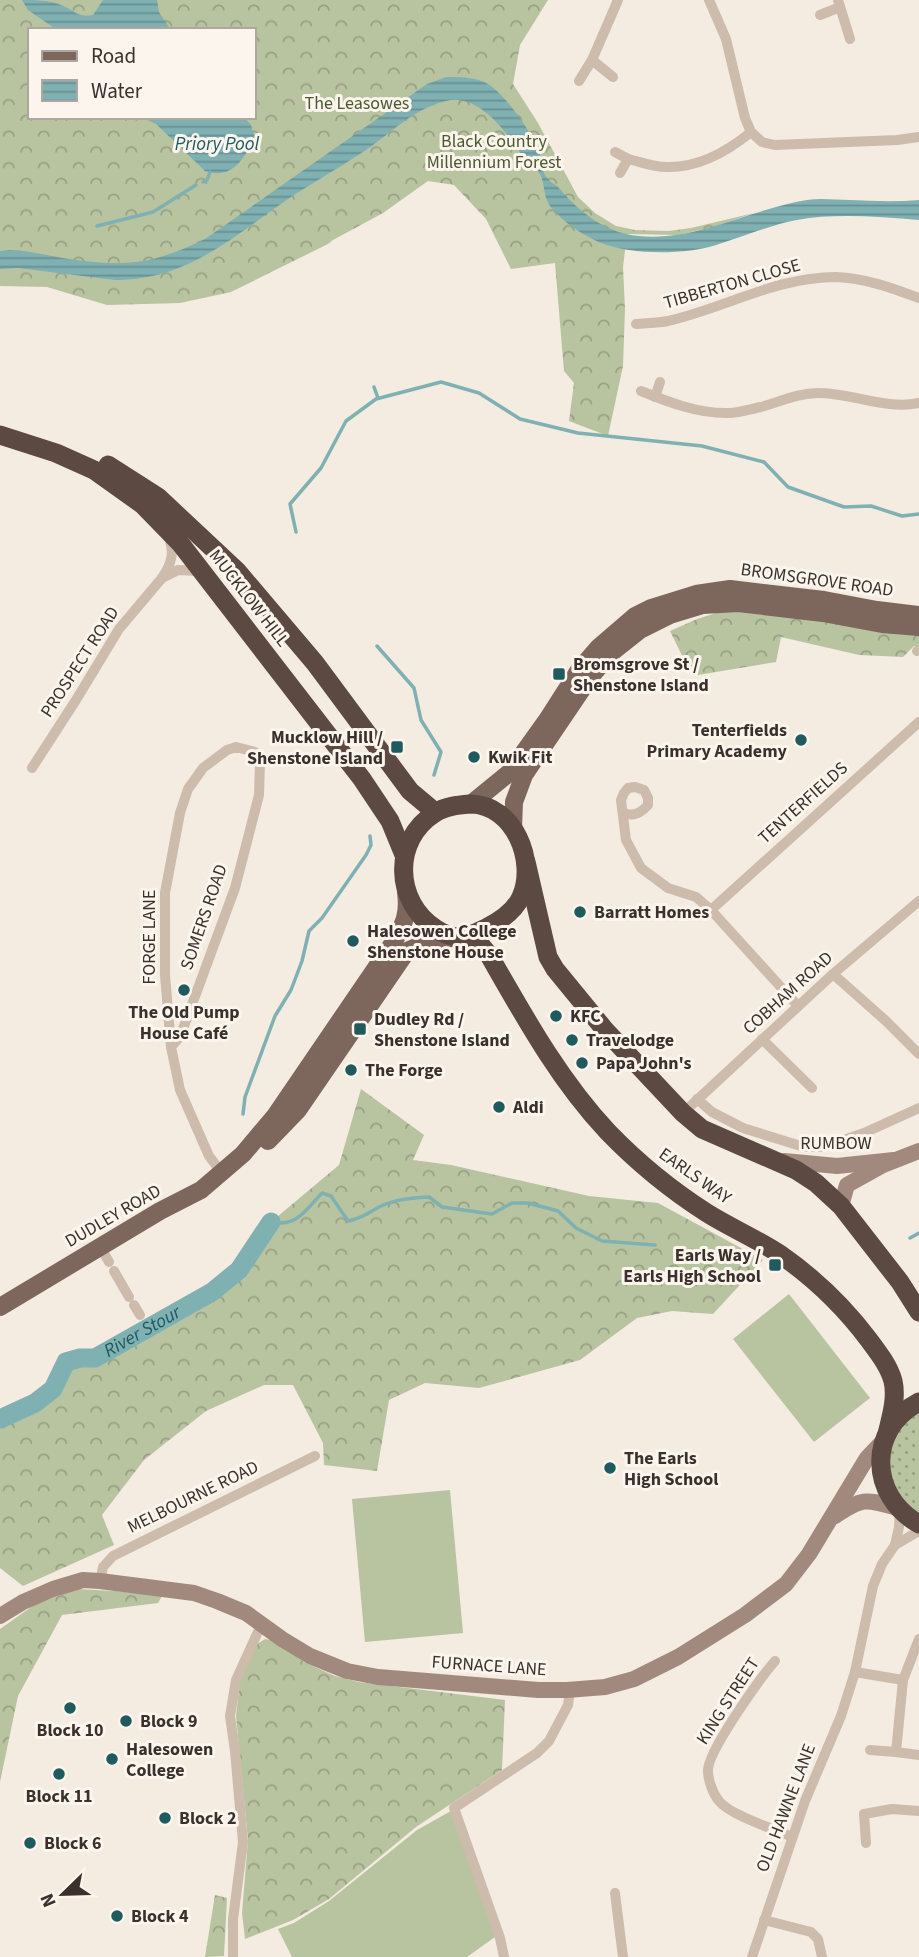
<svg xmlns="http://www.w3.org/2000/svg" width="919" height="1957" font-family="'Source Sans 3',sans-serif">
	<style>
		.grass { fill: url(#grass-dots) }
		.forest { fill: url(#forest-crowns); fill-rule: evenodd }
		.garden { fill: #b8c4a0 }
		.water { fill: url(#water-rules) }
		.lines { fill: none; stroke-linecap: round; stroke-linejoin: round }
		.stream { stroke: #7fb0b2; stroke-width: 3.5 }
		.river { stroke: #7fb0b2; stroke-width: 19 }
		.street { stroke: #cdbbac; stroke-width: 10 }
		.secondary { stroke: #a18a7d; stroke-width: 16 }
		.primary { stroke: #7d675c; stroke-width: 18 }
		.highway { stroke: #5c4a42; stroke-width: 19 }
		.poi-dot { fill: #1f5a5e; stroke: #fbf5ee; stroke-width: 2.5 }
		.labels { text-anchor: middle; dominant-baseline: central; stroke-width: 6; stroke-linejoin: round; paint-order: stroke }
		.park-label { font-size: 18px; fill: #4a5a2e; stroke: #fbf5ee }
		.street-label { font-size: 18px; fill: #3b302b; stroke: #fbf5ee }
		.poi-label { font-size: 18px; font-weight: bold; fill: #3b302b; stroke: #fbf5ee; text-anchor: start }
		.water-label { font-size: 19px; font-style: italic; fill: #1f5a5e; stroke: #fbf5ee }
	</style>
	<defs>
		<pattern id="grass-dots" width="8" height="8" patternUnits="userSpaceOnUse" patternTransform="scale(1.75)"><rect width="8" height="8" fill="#b8c4a0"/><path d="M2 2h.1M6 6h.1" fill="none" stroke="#97a083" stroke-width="1.8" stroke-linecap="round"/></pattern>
		<pattern id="forest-crowns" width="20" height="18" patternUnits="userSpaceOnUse" patternTransform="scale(1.75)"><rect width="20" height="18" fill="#b8c4a0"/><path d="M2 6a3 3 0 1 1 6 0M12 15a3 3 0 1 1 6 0" fill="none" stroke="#97a083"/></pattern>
		<pattern id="water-rules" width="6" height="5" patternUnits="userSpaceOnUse" patternTransform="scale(1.75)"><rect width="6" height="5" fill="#7fb0b2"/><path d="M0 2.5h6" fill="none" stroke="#699091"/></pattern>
	</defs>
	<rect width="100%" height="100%" fill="#f4ebe1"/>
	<path class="grass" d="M919 1413V1514C912 1509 903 1503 898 1496 878 1468 891 1429 919 1413Z"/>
	<g class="forest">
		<path d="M0 0H548L520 45 513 84 538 123 578 197 595 213 616 226 635 230 669 231 691 228 754 213 713 227 678 235 627 234 623 267 625 309 623 366 608 436 569 421 574 383 564 371 555 263 511 269 486 219 454 185 428 181 383 213 333 240 328 244 231 292 180 303 107 305 47 287 0 286ZM30 30H254V117H30Z"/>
		<path d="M729 609 919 632V646H914L903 657 859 655 781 637 776 662 692 676 670 631 697 619Z"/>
		<path d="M361 1089 424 1135 413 1160 451 1165 589 1196 658 1203 763 1260 713 1314 672 1311 637 1318 580 1360 479 1388 425 1383 389 1400 377 1471 324 1465 323 1443 293 1385H264L206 1411 144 1460 102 1515 114 1545 23 1586 0 1568V1419L35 1403 53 1389 51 1378 56 1363 96 1351 161 1315 212 1292 239 1270 271 1222 339 1165Z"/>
		<path d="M76 1589 116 1591 162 1596 158 1603 62 1615 18 1696 0 1782V1629L34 1605Z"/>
		<path d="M265 1639 276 1641 304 1662 335 1676 359 1682 505 1700 502 1770 416 1827 329 1899 293 1920 245 1939 242 1913 248 1840 236 1716 240 1680 257 1644Z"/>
		<path d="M215 1895 227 1898 224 1956 205 1957Z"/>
	</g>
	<g class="garden">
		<path d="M789 1294 870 1398 814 1442 733 1339Z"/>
		<path d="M450 1490 463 1633 365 1642 352 1499Z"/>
		<path d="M451 1811 495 1937 467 1957H292L278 1929 294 1923 329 1901 417 1830Z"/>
	</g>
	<g class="water">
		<path d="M22 0C35 0 49 0 61 5 75 10 77 18 93 15L103 0H157L159 12 171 30H57L28 10Z"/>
		<path d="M446 77C459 77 477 77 488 84 504 93 532 133 539 151 542 161 540 171 549 180 551 183 555 184 557 186 561 190 564 194 568 198 583 214 604 229 626 234 687 247 748 209 807 200 821 198 836 200 850 200 873 201 896 202 919 200V220C879 217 836 213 797 220 770 225 743 237 716 245 684 255 632 255 601 243 582 235 563 222 550 206 542 195 546 182 538 171 535 168 530 165 526 161 510 138 481 92 446 101 415 108 391 133 366 150 342 166 317 180 294 195 235 234 191 280 115 280L18 268 0 269V251L9 250C27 250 45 255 63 258 122 267 150 266 205 239L427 84Z"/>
		<path d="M141 117H244L251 125 255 138C243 159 233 180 205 171L156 124Z"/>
	</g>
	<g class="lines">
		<g class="stream">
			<path d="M203 182 207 180 210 172"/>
			<path d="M97 226 153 212 196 185"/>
			<path d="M374 387 378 398"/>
			<path d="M296 532 290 504 321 468 346 421 376 399 441 382 479 393 520 419 578 433 702 446 764 462 788 487 844 507 871 506 902 516 919 514"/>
			<path d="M377 646 414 688 421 720 441 752 434 775"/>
			<path d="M243 1114 245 1097 275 1016 291 990 302 961 309 931 322 918 366 855 371 845 370 836"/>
			<path d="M271 1222C297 1227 305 1211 322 1193L331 1196 348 1221C361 1219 368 1213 379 1207 396 1199 411 1198 429 1197L442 1207 492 1214 512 1203H528L558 1211 576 1228 602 1241 655 1245"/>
			<path d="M910 1238 919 1233"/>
		</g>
		<path class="river" id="s1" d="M0 1419 35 1403 53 1389 66 1362 80 1358H95L212 1292 239 1270 271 1222"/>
		<g class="street">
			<path d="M709 0 726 39 745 118 751 132 762 142 775 145 897 140 919 137"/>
			<path d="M838 0 850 39"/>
			<path d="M820 15 840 7"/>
			<path d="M592 60 613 77"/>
			<path d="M579 81 592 60 618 0"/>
			<path d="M615 152 628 159 620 173"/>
			<path d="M628 159C641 162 653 167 666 167 698 168 728 151 751 132"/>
			<path d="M636 324C647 323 658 323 668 321 725 308 776 277 836 277 865 278 892 288 919 298"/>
			<path d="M641 391C668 402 699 414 729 413 739 413 751 409 761 407 780 402 798 393 818 393 852 393 886 410 919 403"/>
			<path d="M655 397 660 382"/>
			<path d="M162 578 178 570 200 571"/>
			<path d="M917 651 919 650"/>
			<path d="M32 768 76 700 119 629 162 578C172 563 175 552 168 535"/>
			<path d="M624 813C634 817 641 813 648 805V798L644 790 635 787 628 788 624 793 621 800 626 840 641 868 668 888 696 897 711 910 798 1006"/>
			<path d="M711 910 919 722"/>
			<path d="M833 974 886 1021 919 1054"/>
			<path d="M762 1039 812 1088"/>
			<path d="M171 1047 180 1037 235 888 259 795 260 762 255 752 236 747 227 750 203 768 188 789 180 813 165 893V975L171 1047 180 1090 209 1156 222 1173"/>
			<path d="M697 1099 712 1112 743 1128 804 1147H823L864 1133 919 1108"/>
			<path d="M683 1113 833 974 919 901"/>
			<path d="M101 1248 109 1262"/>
			<path d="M114 1271 129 1297"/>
			<path d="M134 1305 140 1315"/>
			<path d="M895 1545 919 1531"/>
			<path d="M100 1581 103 1567 113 1556 315 1456"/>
			<path d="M775 1661C761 1677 707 1752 708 1771 708 1780 713 1794 719 1801 730 1815 774 1829 792 1837"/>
			<path d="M855 1672 903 1680 896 1752 919 1755"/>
			<path d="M903 1680 919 1639"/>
			<path d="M870 1750 896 1752"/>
			<path d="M866 1843 864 1814 892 1809 919 1811"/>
			<path d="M615 1893 623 1957"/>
			<path d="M764 1920 811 1932 818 1939 822 1957"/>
			<path d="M233 1957V1919L243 1842 235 1751 230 1716 236 1680 262 1623"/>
			<path d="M504 1957 500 1938 454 1808 537 1753 549 1741 568 1705 570 1690"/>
			<path d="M752 1957 805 1801 841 1716 855 1672 873 1586 882 1564 895 1545 899 1527 900 1511"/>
		</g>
		<g class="secondary">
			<path d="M784 1161 837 1166 894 1160"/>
			<path d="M841 1206 847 1185 883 1165 919 1151"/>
			<path d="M835 1516C864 1497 865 1499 898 1508"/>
			<path d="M0 1616 23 1602 53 1589 83 1580 100 1581 194 1593 217 1601 246 1613 282 1639 310 1656 347 1671 378 1677 538 1690H567L605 1687 634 1679 678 1657 745 1615 786 1584 809 1554 867 1458 884 1440"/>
		</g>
		<g class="primary">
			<path d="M471 804 509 773 547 720 579 670 599 647 635 616 651 608 696 594 730 589 824 600 877 610 919 615"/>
			<path d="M513 829 514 802 524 775 591 676 611 653 640 630 670 615 703 605 738 603 823 613 882 624 919 627"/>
			<path d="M268 1141 298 1110 407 951 430 941 458 937"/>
			<path d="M0 1307 160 1211 201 1190 243 1154 275 1116 393 943C404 924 409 915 406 892"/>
		</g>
		<g class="highway">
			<path d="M0 435 56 453 94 470 143 505 180 543 362 779 390 821 404 855"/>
			<path d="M108 465 158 497 237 571 315 663 410 791 435 812"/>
			<path d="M471 804C514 805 537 861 521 897 514 912 500 921 486 928 478 932 469 937 460 937 452 937 442 933 436 929 394 902 392 840 435 813 445 806 459 805 471 804Z"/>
			<path d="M526 862 548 957 555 969 605 1030 683 1113 702 1129 796 1170 816 1183 841 1206 900 1282 919 1312"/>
			<path d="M467 936 480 944 489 955C524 1016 559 1080 608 1132 637 1162 671 1190 707 1213 731 1228 757 1239 781 1255 814 1278 845 1308 869 1340 878 1352 889 1366 893 1381 897 1398 891 1417 887 1434"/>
			<path d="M919 1402C867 1429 869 1496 919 1524"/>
		</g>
	</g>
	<g class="poi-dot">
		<rect x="552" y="667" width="14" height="14" rx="3.5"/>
		<circle cx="801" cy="740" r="7"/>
		<rect x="390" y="740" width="14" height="14" rx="3.5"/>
		<circle cx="474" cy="757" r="7"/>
		<circle cx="580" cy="912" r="7"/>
		<circle cx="353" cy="941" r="7"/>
		<circle cx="184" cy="990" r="7"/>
		<circle cx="556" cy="1016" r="7"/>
		<rect x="353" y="1022" width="14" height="14" rx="3.5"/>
		<circle cx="572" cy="1040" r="7"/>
		<circle cx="582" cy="1063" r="7"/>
		<circle cx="351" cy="1070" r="7"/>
		<circle cx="499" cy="1107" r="7"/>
		<rect x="768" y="1258" width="14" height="14" rx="3.5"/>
		<circle cx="610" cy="1468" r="7"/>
		<circle cx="70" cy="1708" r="7"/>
		<circle cx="126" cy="1721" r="7"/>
		<circle cx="112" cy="1759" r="7"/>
		<circle cx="59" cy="1774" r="7"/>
		<circle cx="165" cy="1818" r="7"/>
		<circle cx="30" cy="1843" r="7"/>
		<circle cx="117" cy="1916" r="7"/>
	</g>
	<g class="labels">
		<g class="park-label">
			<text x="357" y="103">The Leasowes</text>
			<text x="494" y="141">Black Country<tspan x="494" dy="21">Millennium Forest</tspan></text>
		</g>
		<g class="street-label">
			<text transform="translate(732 284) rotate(-16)">TIBBERTON CLOSE</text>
			<text transform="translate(817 580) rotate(8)">BROMSGROVE ROAD</text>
			<text transform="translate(249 598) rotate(52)">MUCKLOW HILL</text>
			<text transform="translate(80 662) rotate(-57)">PROSPECT ROAD</text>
			<text transform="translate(803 803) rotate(-42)">TENTERFIELDS</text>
			<text transform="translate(204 917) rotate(-71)">SOMERS ROAD</text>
			<text transform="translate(149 937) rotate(-90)">FORGE LANE</text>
			<text transform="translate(788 993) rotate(-42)">COBHAM ROAD</text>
			<text x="836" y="1143">RUMBOW</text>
			<text transform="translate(695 1176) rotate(35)">EARLS WAY</text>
			<text transform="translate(113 1216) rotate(-30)">DUDLEY ROAD</text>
			<text transform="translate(193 1497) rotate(-26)">MELBOURNE ROAD</text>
			<text transform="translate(489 1666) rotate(4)">FURNACE LANE</text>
			<text transform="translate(728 1701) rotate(-57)">KING STREET</text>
			<text transform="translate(786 1808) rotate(-69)">OLD HAWNE LANE</text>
		</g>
		<g class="poi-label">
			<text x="573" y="664">Bromsgrove St /<tspan x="573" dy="21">Shenstone Island</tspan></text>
			<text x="787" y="730" text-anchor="end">Tenterfields<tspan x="787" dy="21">Primary Academy</tspan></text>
			<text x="383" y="737" text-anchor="end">Mucklow Hill /<tspan x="383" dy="21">Shenstone Island</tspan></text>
			<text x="488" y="757">Kwik Fit</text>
			<text x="594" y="912">Barratt Homes</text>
			<text x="367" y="931">Halesowen College<tspan x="367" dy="21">Shenstone House</tspan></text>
			<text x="184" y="1012" text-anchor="middle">The Old Pump<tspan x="184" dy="21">House Café</tspan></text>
			<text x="570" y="1016">KFC</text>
			<text x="374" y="1019">Dudley Rd /<tspan x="374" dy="21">Shenstone Island</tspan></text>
			<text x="586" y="1040">Travelodge</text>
			<text x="596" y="1063">Papa John's</text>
			<text x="365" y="1070">The Forge</text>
			<text x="513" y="1107">Aldi</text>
			<text x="761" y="1255" text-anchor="end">Earls Way /<tspan x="761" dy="21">Earls High School</tspan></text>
			<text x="624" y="1458">The Earls<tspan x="624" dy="21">High School</tspan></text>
			<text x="140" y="1721">Block 9</text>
			<text x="70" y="1730" text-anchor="middle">Block 10</text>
			<text x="126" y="1749">Halesowen<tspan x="126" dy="21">College</tspan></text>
			<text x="59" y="1796" text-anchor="middle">Block 11</text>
			<text x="179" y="1818">Block 2</text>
			<text x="44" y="1843">Block 6</text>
			<text x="131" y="1916">Block 4</text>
		</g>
		<g class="water-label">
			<text x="217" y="144">Priory Pool</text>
			<text stroke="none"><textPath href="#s1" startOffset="175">River Stour</textPath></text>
		</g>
	</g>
	<rect x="28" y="28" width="228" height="91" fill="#fbf5ee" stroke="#aea6a0" stroke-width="2"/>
	<rect x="42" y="51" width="35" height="10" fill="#7d675c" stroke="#aea6a0" stroke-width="2"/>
	<text x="91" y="63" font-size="21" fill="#3b302b">Road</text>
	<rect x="42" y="80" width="35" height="21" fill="url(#water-rules)" stroke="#aea6a0" stroke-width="2"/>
	<text x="91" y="98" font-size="21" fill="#3b302b">Water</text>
	<g transform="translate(63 1894) rotate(247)" stroke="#fbf5ee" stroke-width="5" paint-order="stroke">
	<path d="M0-5L12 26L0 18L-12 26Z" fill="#3b302b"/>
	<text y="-10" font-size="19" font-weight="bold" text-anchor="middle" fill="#3b302b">N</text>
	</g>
</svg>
